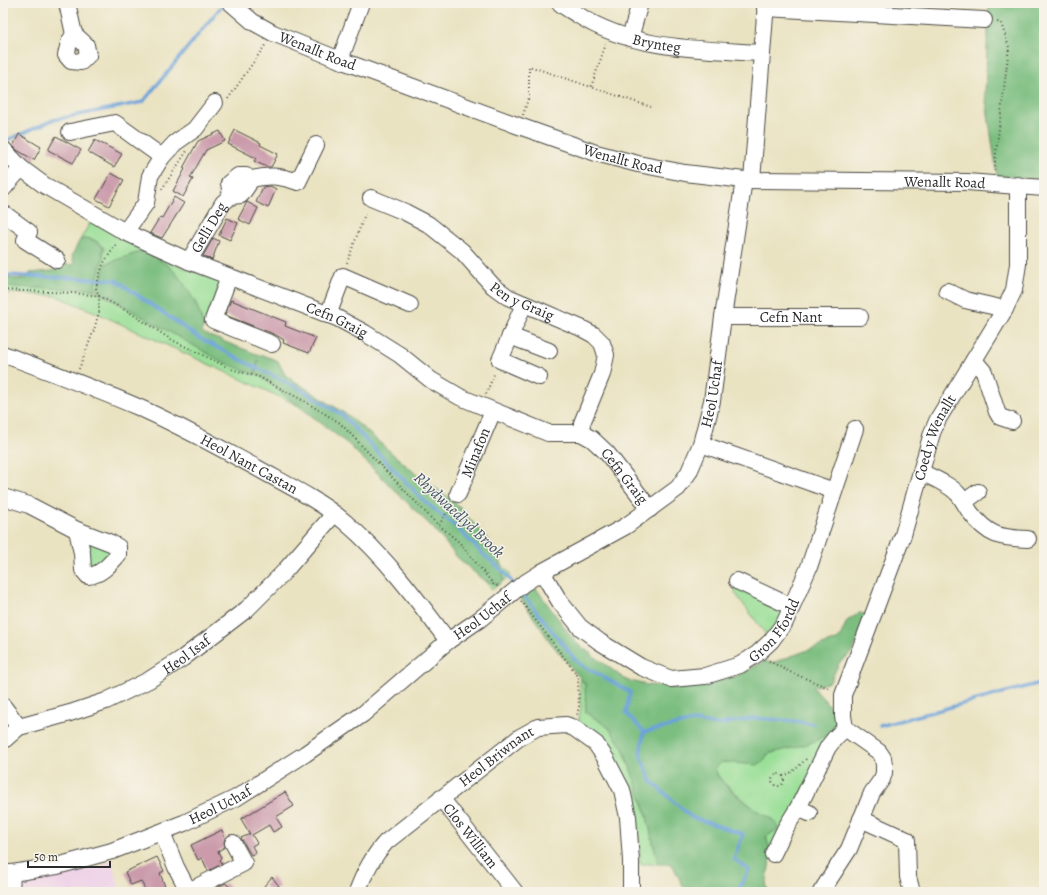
<svg xmlns="http://www.w3.org/2000/svg" width="1047" height="895" font-family="Alegreya,serif">
	<style>
		.built { fill: #eed0e8 }
		.green { fill: #9adf97; stroke: #628561 }
		.forest { fill: #7bbe80; stroke: #537456 }
		.lines { fill: none; stroke-linecap: round; stroke-linejoin: round }
		.stream { stroke: #6ba2d9; stroke-width: 3.5 }
		.building { fill: #cb9bac }
		.minor-casing { stroke: #484742; stroke-width: 18 }
		.path { stroke: #484742; stroke-width: 2; stroke-dasharray: 1 3; stroke-linecap: butt }
		.minor { stroke: #fff; stroke-width: 16 }
		.labels { text-anchor: middle; dominant-baseline: central; stroke-width: 3; stroke-linejoin: round; paint-order: stroke }
		.street-label { font-size: 15px; fill: #2b2b2b; stroke: #f7f3e8 }
		.water-label { font-size: 16px; font-style: italic; fill: #415568; stroke: #f7f3e8 }
	</style>
	<rect width="100%" height="100%" fill="#f7f3e8"/>
	<filter id="ink" filterUnits="userSpaceOnUse"><feTurbulence type="fractalNoise" baseFrequency=".025" numOctaves="2"/><feDisplacementMap in="SourceGraphic" scale="8" xChannelSelector="R" yChannelSelector="G"/><feConvolveMatrix kernelMatrix="1 2 1 2 8 2 1 2 1" color-interpolation-filters="sRGB"/></filter>
	<filter id="wash" filterUnits="userSpaceOnUse"><feTurbulence type="fractalNoise" baseFrequency=".012" numOctaves="4" result="noise"/><feDisplacementMap in="SourceGraphic" scale="16" xChannelSelector="R" yChannelSelector="G"/><feGaussianBlur stdDeviation="0.9" result="paint"/><feColorMatrix in="noise" values="0 0 0 0 0 0 0 0 0 0 0 0 0 0 0 0 0 1.4 0 .05"/><feComposite in="paint" operator="in"/></filter>
	<g filter="url(#wash)">
		<rect width="100%" height="100%" fill="#eae3c2"/>
		<path class="built" d="M111 860 121 892H9L18 889 44 876 50 878 103 866Z"/>
		<g class="green">
			<path d="M91 221 149 254 221 282 204 328 196 303 171 268 143 251 105 264 97 291 94 289 103 258 104 248 96 241 87 238 80 240Z"/>
			<path d="M3 280 88 288 136 311 241 365 266 377 484 543 511 575 492 589 461 549 354 446 306 409 97 313 56 296 11 293 3 295Z"/>
			<path d="M80 540 118 547 88 576Z"/>
			<path d="M737 581 792 607 771 641 735 593Z"/>
			<path d="M580 678 585 685 586 713 609 727 623 748 645 808 658 864H640L638 815 622 775 578 724 581 707Z"/>
			<path d="M838 722 771 854 766 837 779 828 770 817 758 812 723 782 717 774 715 768 722 762 764 761 768 754 813 741Z"/>
		</g>
		<g class="forest">
			<path d="M989 3H1044V180L997 176 985 93Z"/>
			<path d="M87 238 96 241 103 247V258L94 289 31 288 3 286V277L18 279 28 278 30 273 52 271 61 268 64 264 73 265 74 263 72 255 80 240Z"/>
			<path d="M143 251C151 256 166 263 172 269 184 281 207 317 202 333L259 355H263L278 361 285 375 349 416 416 474 448 497 460 508 489 541 500 556 503 574V581L498 585 483 580 457 557 434 529 348 444 256 373 258 360 255 375 221 361 97 291 105 264Z"/>
			<path d="M535 587 575 642 626 680 648 685 686 688 737 676 765 661 772 663 839 639 847 621 859 613 872 615 851 653 839 663 830 682 813 687 834 711 838 722C835 726 832 732 828 734 813 745 786 749 768 754L764 761 757 765 722 762 715 768C716 770 716 772 717 774 721 783 749 806 758 811 766 817 775 818 779 828L766 837 771 854 766 886 769 892H686L672 864H658L646 812 623 748 608 727 586 712 585 684 551 643 519 596Z"/>
		</g>
		<g class="lines">
			<g class="stream">
				<path d="M3 142 53 120 143 102 224 3"/>
				<path d="M3 275 116 280 199 338 251 365 304 391 342 415 422 499 456 527 483 554 504 572 515 586"/>
				<path d="M521 592 578 663 630 692 626 713 644 732 640 754 651 781 691 817 743 834 734 859 749 870 740 887 733 892"/>
				<path d="M880 726 1044 682"/>
				<path d="M644 732 694 721 717 725 754 718 794 721 813 724"/>
			</g>
		</g>
		<g id="blocks">
			<g class="building">
				<path d="M235 130 261 143 260 145 278 154 271 167H267L254 161 256 158 228 144Z"/>
				<path d="M220 131 225 141 206 150 190 178 193 179 183 197 173 191 185 169 183 168 198 141Z"/>
				<path d="M19 134 41 147 34 160 17 150 13 146Z"/>
				<path d="M56 136 81 150 73 163 48 150Z"/>
				<path d="M95 140 122 154 114 167 88 152Z"/>
				<path d="M111 173 124 180 109 206 96 199Z"/>
				<path d="M270 186 276 189 268 208 256 202 263 187Z"/>
				<path d="M174 197 184 203 162 238 150 233 160 217 162 218Z"/>
				<path d="M247 202 258 208 250 225 238 219Z"/>
				<path d="M227 218 238 223 230 240 219 235Z"/>
				<path d="M213 238 219 241 212 260 203 256Z"/>
				<path d="M231 300 286 322 285 326 316 338 309 353 283 343 284 340 276 335 225 315Z"/>
				<path d="M285 792 294 806 276 817 282 827 273 832 269 825 252 835 257 843 252 846 256 853 251 855 241 838 250 834 241 819Z"/>
				<path d="M222 830 225 838 224 842 225 847 218 851 221 858 219 860 222 864 208 871 202 858 198 860 191 845Z"/>
				<path d="M157 857 164 871 160 873 167 892H146L141 881 131 885 125 872Z"/>
				<path d="M272 877 279 886 274 892 264 886Z"/>
				<path d="M226 883 233 892H210L214 889Z"/>
			</g>
		</g>
	</g>
	<g filter="url(#ink)">
		<use href="#blocks" fill-opacity="0" stroke="#484742" stroke-width="1"/>
		<g class="lines">
			<g class="minor-casing">
				<g id="minor">
					<path d="M67 3 74 34"/>
					<path id="s1" d="M231 3 253 22 273 33 340 60 519 126 596 153 638 164 685 173 744 180 967 182 1044 188"/>
					<path id="s2" d="M560 3C566 8 572 11 578 15 633 50 698 49 761 53"/>
					<path d="M765 8 984 20"/>
					<path d="M74 34 86 45 88 55 81 62 71 61 66 55 69 43Z"/>
					<path d="M630 38 640 3"/>
					<path d="M340 60 361 3"/>
					<path d="M70 132 115 123 162 157"/>
					<path id="s3" d="M3 149 21 168 44 185 125 232 189 261 337 318 365 333 400 355 431 380 460 397 548 433H581L592 439 607 453 650 509"/>
					<path d="M248 180C267 175 279 175 298 182L316 145"/>
					<path d="M752 180 766 3"/>
					<path d="M3 189 21 168"/>
					<path id="s4" d="M371 198 405 212 428 224 462 251 493 286 508 297 581 328 594 335 602 343 606 355 602 374 582 423 581 433"/>
					<path d="M3 213 29 232 25 240 57 260"/>
					<path d="M125 232 146 203 150 176 162 157 175 143 195 129 215 103"/>
					<path id="s5" d="M189 261 223 203 231 196 241 195 248 185 246 176H238L229 183 231 196"/>
					<path d="M229 277 213 320 272 344"/>
					<path d="M947 291 965 300 1005 309"/>
					<path d="M524 304 500 360 539 377"/>
					<path d="M328 315 343 276 410 305"/>
					<path id="s6" d="M723 317H860"/>
					<path d="M510 336 549 351"/>
					<path id="s7" d="M3 354C48 371 94 388 138 407 179 425 218 447 257 468 287 485 319 500 345 522 385 556 416 598 448 641"/>
					<path d="M974 360 984 372 997 412 1000 417 1012 421"/>
					<path d="M701 444 834 491"/>
					<path d="M921 472C933 478 949 484 958 494 963 500 966 506 970 512 988 536 1000 538 1028 539"/>
					<path id="s8" d="M458 494 493 411"/>
					<path d="M3 497 29 505 77 530 111 543 118 547V555C110 564 101 575 88 576L83 570 82 553 77 530"/>
					<path d="M964 502 978 492"/>
					<path id="s9" d="M542 572 560 602 580 627 600 642 641 667 671 679 705 676 740 665 757 654 771 641 785 622 809 567 855 429"/>
					<path d="M737 581 792 607"/>
					<path d="M3 706 19 727"/>
					<path id="s10" d="M3 741 19 727 70 713 106 701 149 680 183 658 247 609 283 573 334 514"/>
					<path id="s11" d="M441 798 515 892"/>
					<path d="M809 813 798 808 828 747 835 738 845 728"/>
					<path d="M861 819 907 840 908 877 912 892"/>
					<path d="M162 832 176 867 189 892"/>
					<path d="M773 854 785 829 798 808"/>
					<path id="s12" d="M3 873H12L57 866 112 851 184 823 236 798 305 754 363 714 448 641 480 619 523 584 542 572 626 526 678 488 689 472 701 444 712 401 723 317 744 180"/>
					<path d="M11 892 12 873"/>
					<path d="M187 892 244 863 233 843"/>
					<path id="s13" d="M357 892C364 873 372 857 386 842L520 737 538 727 566 725 574 728 596 744 606 759 622 790 628 817 631 861V892"/>
					<path id="s14" d="M821 892 849 849 872 793 882 779 884 773V765L883 758 879 752 845 728 843 716V695L903 535 932 433 938 419 1005 309 1014 290 1018 264V185"/>
				</g>
			</g>
			<g class="path">
				<path d="M606 44 591 87 651 107"/>
				<path d="M228 99 266 44"/>
				<path d="M523 115 529 96V66L591 87"/>
				<path d="M994 170 1009 47 1001 23 997 22"/>
				<path d="M162 189 187 151"/>
				<path d="M347 263 366 211"/>
				<path d="M3 290 73 293 99 296 129 312 172 340 231 369 259 377 304 401 340 423 434 521 459 542 494 585 499 586"/>
				<path d="M79 369 94 330 99 312V296L96 288 99 276 103 264 117 243"/>
				<path d="M486 394 495 372"/>
				<path d="M439 525 451 506"/>
				<path d="M521 601 578 676 579 706 577 715"/>
				<path d="M769 661 790 672 831 689"/>
				<circle cx="778" cy="780" r="6"/>
				<path d="M783 776C793 773 799 766 806 759"/>
			</g>
			<use href="#minor" class="minor"/>
		</g>
	</g>
	<g class="labels">
		<g class="street-label">
			<text stroke="none"><textPath href="#s2" startOffset="106">Brynteg</textPath></text>
			<text stroke="none"><textPath href="#s1" startOffset="100">Wenallt Road</textPath></text>
			<text stroke="none"><textPath href="#s1" startOffset="424">Wenallt Road</textPath></text>
			<text stroke="none"><textPath href="#s1" startOffset="748">Wenallt Road</textPath></text>
			<text stroke="none"><textPath href="#s5" startOffset="39">Gelli Deg</textPath></text>
			<text stroke="none"><textPath href="#s4" startOffset="186">Pen y Graig</textPath></text>
			<text stroke="none"><textPath href="#s6" startOffset="68">Cefn Nant</textPath></text>
			<text stroke="none"><textPath href="#s3" startOffset="378">Cefn Graig</textPath></text>
			<text stroke="none"><textPath href="#s12" startOffset="889">Heol Uchaf</textPath></text>
			<text stroke="none"><textPath href="#s14" startOffset="506">Coed y Wenallt</textPath></text>
			<text stroke="none"><textPath href="#s8" startOffset="45">Minafon</textPath></text>
			<text stroke="none"><textPath href="#s7" startOffset="270">Heol Nant Castan</textPath></text>
			<text stroke="none"><textPath href="#s3" startOffset="714">Cefn Graig</textPath></text>
			<text stroke="none"><textPath href="#s12" startOffset="553">Heol Uchaf</textPath></text>
			<text stroke="none"><textPath href="#s9" startOffset="293">Gron Ffordd</textPath></text>
			<text stroke="none"><textPath href="#s10" startOffset="205">Heol Isaf</textPath></text>
			<text stroke="none"><textPath href="#s13" startOffset="198">Heol Briwnant</textPath></text>
			<text stroke="none"><textPath href="#s12" startOffset="229">Heol Uchaf</textPath></text>
			<text stroke="none"><textPath href="#s11" startOffset="48">Clos William</textPath></text>
		</g>
		<g class="water-label">
			<text transform="translate(459 515) rotate(43)">Rhydwaedlyd Brook</text>
		</g>
	</g>
	<rect width="1047" height="895" fill="none" stroke="#f7f3e8" stroke-width="16"/>
	<path d="M28 861v6h82v-6" fill="none" stroke="#2b2b2b" stroke-width="2"/>
	<text x="34" y="861" font-size="12" fill="#2b2b2b" stroke="#f7f3e8" stroke-width="3" paint-order="stroke">50 m</text>
</svg>
